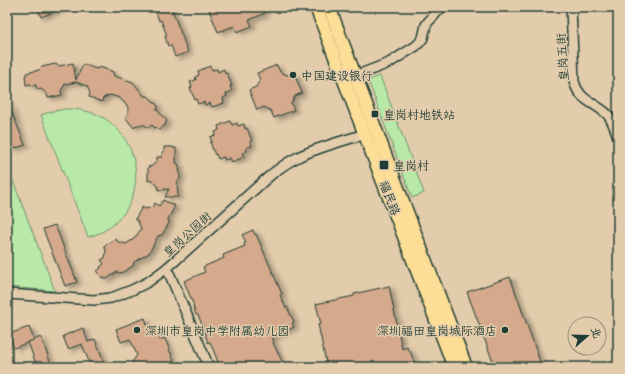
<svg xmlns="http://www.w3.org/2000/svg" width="625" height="374" font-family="Delius,'LXGW WenKai TC',sans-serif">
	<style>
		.green { fill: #b9e9a8; stroke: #6c936e }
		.building { fill: #d5a98b; stroke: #1f3d34; filter: url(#shadow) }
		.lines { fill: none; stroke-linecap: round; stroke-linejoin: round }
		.minor-casing { stroke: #1f3d34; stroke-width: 12 }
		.major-casing { stroke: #1f3d34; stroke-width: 15 }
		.minor { stroke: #e3ccac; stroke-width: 9 }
		.major { stroke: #fdde96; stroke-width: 12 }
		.poi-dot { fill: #1f3d34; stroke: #e3ccac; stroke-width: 1.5 }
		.labels { text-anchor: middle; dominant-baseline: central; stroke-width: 3; stroke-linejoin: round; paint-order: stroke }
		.street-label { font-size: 12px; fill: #1f3d34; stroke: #e3ccac }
		.poi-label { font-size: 12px; fill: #1f3d34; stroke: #e3ccac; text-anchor: start }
	</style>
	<defs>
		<filter id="shadow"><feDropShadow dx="4.5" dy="2.5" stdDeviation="2" flood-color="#0004"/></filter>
	</defs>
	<rect width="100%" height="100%" fill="#e3ccac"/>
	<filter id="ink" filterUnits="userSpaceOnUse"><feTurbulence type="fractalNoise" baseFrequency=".025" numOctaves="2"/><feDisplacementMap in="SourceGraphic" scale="8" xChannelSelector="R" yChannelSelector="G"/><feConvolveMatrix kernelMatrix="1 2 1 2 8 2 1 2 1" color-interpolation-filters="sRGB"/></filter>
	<g filter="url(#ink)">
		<g class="green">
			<path d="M380 76 424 193 412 198 368 80Z"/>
			<path d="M66 109C79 109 92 111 104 118 142 142 148 199 110 227 103 232 96 235 88 237L41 115 53 111Z"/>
			<path d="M7 165 55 291 7 287Z"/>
		</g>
		<g class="building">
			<path d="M37 7H66L41 17Z"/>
			<path d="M156 7H171L188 52 175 57 171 45 168 46 165 36H167L161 20 159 21 156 12 158 11Z"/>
			<path d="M218 7H263L265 13 249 20 252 26 237 32 234 26 218 32 209 10Z"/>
			<path d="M73 63 76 80 83 64 96 69 100 67 113 72 114 76 133 82 144 96H148L158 106 157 110 167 121 165 123 166 124 159 130 156 127 155 128 152 125 148 128 145 125H137L134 128 125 117 128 115V107L120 98 110 95 103 98 102 102 89 97 90 93 87 86 76 82 65 84 61 91 62 95 48 98 47 94 41 89 37 90 36 85 32 86 31 84 26 85 25 76H26V73L39 70 42 67 55 64 59 66Z"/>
			<path d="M277 65 280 72 287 75 294 73 302 93 295 96 291 103 294 110 274 118 271 111 264 107 257 110 249 90 256 87 260 80 257 73Z"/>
			<path d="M210 66 212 70 217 69 218 72 224 69 225 74 227 73 232 86H230L232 91 226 94 227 96 223 98 224 103 212 107 210 103 205 105 204 102 198 104 196 99 195 100 190 88 192 87 190 82 196 80 195 77 199 75 198 71Z"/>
			<path d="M7 100 25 145 13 149 7 134Z"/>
			<path d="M230 121 232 125 237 123 238 126 244 124 245 129 247 128 252 141H250L252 146 246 148 247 151 242 153 244 157 232 162 230 158 225 160 224 157 218 159 216 154 215 155 210 142H212L210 137 216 135 215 132 219 130 218 126Z"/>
			<path d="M164 147H173V148H176V163L179 165 180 179 177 182 178 197H165L169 189 158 190V186L152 180 148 181V167L152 166 157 161V157H162V152H164Z"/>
			<path d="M163 200 175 206 168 219 169 223 162 235 158 236 149 253 134 262 133 266 121 273 117 272 105 280 104 277 102 278 97 271 101 268 100 267 104 264 101 260 105 258 106 250 104 246 116 239 118 242 126 244 134 239 141 229 138 221 135 219 142 207 145 209 153 207 155 203 159 206Z"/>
			<path d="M55 225 77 282 65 286 43 229Z"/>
			<path d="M253 230 255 235 256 234 282 294 280 295 286 308 287 307 294 322 292 323 294 327 272 337 274 342 273 343 285 367H215L214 363 218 362 210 342 208 343 205 334H206L198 315H196L193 306H194L184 281 205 272 203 267 224 258 223 255 245 246 244 243 246 242 242 235Z"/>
			<path d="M510 277 542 367H495L467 292Z"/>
			<path d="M389 286 402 349 407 347 409 352 410 351 416 367H327L318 324H321L316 304 354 296V294Z"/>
			<path d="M145 318 149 330 156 327 160 340 165 338 176 367H131L133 361 137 355 130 339 121 342 116 329Z"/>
			<path d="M29 327 34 340 14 348 9 334Z"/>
			<path d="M83 328 88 342 95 339 106 367H91L82 344 68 349 63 336Z"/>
			<path d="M41 337 52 367H37L28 342Z"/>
		</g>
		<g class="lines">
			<g class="minor-casing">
				<g id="minor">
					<path d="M571 7 574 81C579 101 594 102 607 114 613 120 615 129 618 137"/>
					<path d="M355 76 389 63 416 46 421 41 423 38 426 25 428 22 442 7"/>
					<path d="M167 268 209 367"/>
					<path d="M7 294 94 300 111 298 132 290 148 282 167 268 265 180C275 171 286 163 298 157 319 147 343 141 365 134"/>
				</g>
			</g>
			<g class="major-casing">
				<g id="major">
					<path d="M316 7 454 367"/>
					<path d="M329 7 466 367"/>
				</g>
			</g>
			<use href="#minor" class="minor"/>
			<use href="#major" class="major"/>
		</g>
	</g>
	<g class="poi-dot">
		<circle cx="293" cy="75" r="4"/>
		<rect x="371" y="110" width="8" height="8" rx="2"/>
		<rect x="379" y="160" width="10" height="10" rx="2"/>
		<circle cx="137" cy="330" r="4"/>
		<circle cx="505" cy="330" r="4"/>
	</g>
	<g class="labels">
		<g class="street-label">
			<text transform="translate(562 57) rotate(-94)">皇岗五街</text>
			<text transform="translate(390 198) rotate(69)">福民路</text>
			<text transform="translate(187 234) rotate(-42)">皇岗公园街</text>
		</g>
		<g class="poi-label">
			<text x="301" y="75">中国建设银行</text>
			<text x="383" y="114">皇岗村地铁站</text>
			<text x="393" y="165">皇岗村</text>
			<text x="145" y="330">深圳市皇岗中学附属幼儿园</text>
			<text x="497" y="330" text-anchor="end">深圳福田皇岗城际酒店</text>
		</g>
	</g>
	<rect width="625" height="374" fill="none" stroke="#e3ccac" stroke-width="24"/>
	<rect x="12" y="12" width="601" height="350" fill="none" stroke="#1f3d34" stroke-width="1.5" filter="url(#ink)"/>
	<g transform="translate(587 336) rotate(70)"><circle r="19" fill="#e3ccac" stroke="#95937c"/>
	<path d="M0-3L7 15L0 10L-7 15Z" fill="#1f3d34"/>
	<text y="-6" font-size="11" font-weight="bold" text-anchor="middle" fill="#1f3d34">北</text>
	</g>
</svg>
